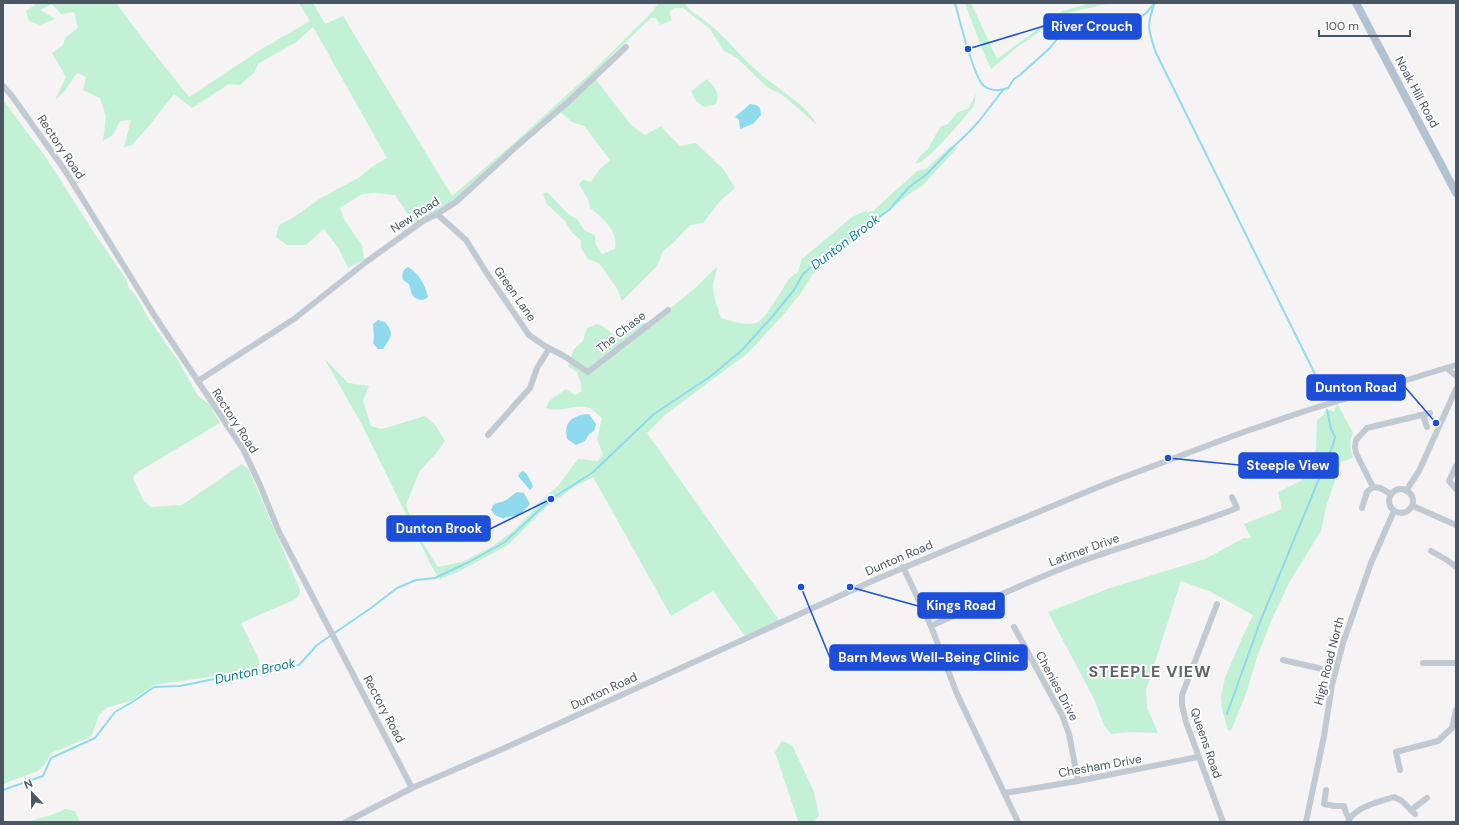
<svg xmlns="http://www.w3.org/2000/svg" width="1459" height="825" font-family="'DM Sans',sans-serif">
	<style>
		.green { fill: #c3f1d5 }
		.water { fill: #90daee }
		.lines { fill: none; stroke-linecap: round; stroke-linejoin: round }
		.stream { stroke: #90daee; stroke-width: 2 }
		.minor { stroke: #c1cad2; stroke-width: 6 }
		.major { stroke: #b3c2d1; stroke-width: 8 }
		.labels { text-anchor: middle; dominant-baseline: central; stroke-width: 4; stroke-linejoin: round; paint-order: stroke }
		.street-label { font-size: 12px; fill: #4a5661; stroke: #fff }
		.water-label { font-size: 13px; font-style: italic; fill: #0c7c9b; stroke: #fff }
		.district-label { font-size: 16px; font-weight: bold; letter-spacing: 1px; fill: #5f6368; stroke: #fff }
		.leader { fill: none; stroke: #1d4ed8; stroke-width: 1.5 }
		.callout-dot { fill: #1d4ed8; stroke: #fff; stroke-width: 1.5 }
		.callout { fill: #1d4ed8; stroke: #1d4ed8; stroke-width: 1.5 }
		.callout-label { font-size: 13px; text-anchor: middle; font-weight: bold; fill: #fff }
	</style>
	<rect width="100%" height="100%" fill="#f5f3f3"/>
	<g class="green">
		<path d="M34 3H116L142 38 189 97 260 50 310 21 299 3H313L325 24 343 16 452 196 514 143 592 72 654 10 658 3H685C690 13 700 16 708 23 728 39 743 60 763 76 778 89 809 107 817 125L784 96 767 87 737 58 723 50 710 29 683 8H674L669 12 672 20 660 25 656 18H651L611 56 594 77 631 125 645 135 661 126 665 131 680 146 696 143 724 170 735 188 721 200 703 223 690 225 673 243 663 251 657 266 622 301 618 290 599 263 588 259 581 248V241L571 231 565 221 547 204 543 194 547 192 569 215 577 219 585 231 595 235V243L602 254 615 249C619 231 602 217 590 208L589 201 579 184 583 180 591 182 599 170 610 160 584 126 572 122 561 113 562 108 456 202 415 227 414 223 395 195 376 193 362 194 340 208 345 221 362 245 364 260 348 268 339 249 324 229 306 245H287L276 237 279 225 291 219 321 198 360 177 370 168 387 158 313 27 296 42 258 64 254 73 240 85 229 84 192 108 174 94 148 127 132 145 124 147 131 120 120 121 113 135 103 141 106 116 100 98 83 90 86 77 77 73 64 92 55 100 66 77 52 53 63 45 65 38 78 28 74 12 61 14 52 4 40 10 55 19 40 25 29 21 26 11 35 5Z"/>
		<path d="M965 3H971L997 59 1062 11 1091 3H1112L1067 13 1019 46 991 69 982 49Z"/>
		<path d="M707 79C714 87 721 93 716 104L704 107 696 101 691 91Z"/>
		<path d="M976 94 974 106 950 134 933 152 921 162 915 164 920 156 928 149 940 127 948 124 958 112 968 109Z"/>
		<path d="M3 100 45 156 93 231 126 279 129 288 137 297 147 316 179 362 198 396 209 404 220 423 136 473 133 478 143 500 151 507 182 505 242 464 249 470 300 590 299 595 296 599 241 623 259 660V667L222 675 154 685 131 701 108 707 99 715 92 735 86 739 51 753 45 764 38 771 3 784Z"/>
		<path d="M951 146 957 148 922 186 910 193 813 274 798 297 783 315 748 353 665 415 647 433 781 623 747 639 713 591 671 616 593 477 574 487 545 508 508 545 458 572 440 579 434 571 362 425 324 358 348 383 369 386 363 401 371 426 382 429 425 416 436 426 445 441 438 451 419 472 406 505 416 532 438 567 462 562 493 546 512 532 532 512 537 504 558 486 578 459 598 461 603 454 597 439 602 418C598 415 594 410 589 408 574 403 560 414 546 408L549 401 566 389 575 395 582 391 581 384 577 372 568 366 574 349 583 341 587 328 598 324 607 329 613 335H621L630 328 657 319 693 290 717 267C717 274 713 280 713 286 713 297 718 308 721 318 731 321 748 327 758 322 767 317 782 289 789 279L794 274H797L802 259 852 217 863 212 873 211 917 171 927 168Z"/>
		<path d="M1337 403 1353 433C1349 443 1350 448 1353 458L1341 462 1326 507 1321 531 1290 581 1272 619 1257 657 1247 691 1231 731 1228 730 1222 709 1221 696 1225 678 1242 638 1253 615 1211 592 1181 581 1146 690 1147 707 1158 733 1132 732 1111 734 1104 725 1094 699 1048 612 1110 588 1205 559 1244 538H1251L1244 524 1282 509 1278 492 1302 480 1316 449 1317 421 1319 418 1324 415 1325 411 1330 410 1334 412Z"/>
		<path d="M782 741 792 745 814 792 819 815 814 822 798 821 775 752Z"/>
		<path d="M65 809 75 811 80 822H28C41 817 54 816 65 809Z"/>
	</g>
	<g class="water">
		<path d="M750 104 756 105 760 108 761 115 753 124 740 129 739 120 735 117Z"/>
		<path d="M408 267C419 273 425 284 428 297L423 300C411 299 412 294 409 284L403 280C402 274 402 270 408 267Z"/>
		<path d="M378 320 385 322C395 334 391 337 383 349H378L373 343C375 336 373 331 373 324Z"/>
		<path d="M589 414 596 424 594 431 589 434 585 441 576 445 567 439C567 435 565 430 567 426 570 417 581 414 589 414Z"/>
		<path d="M523 471C527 473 532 482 533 487L530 490 518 476 520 473Z"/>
		<path d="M517 492 524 493 530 504C519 517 520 514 504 518V519L495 515 491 510 493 505C497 502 501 503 506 500 510 498 513 494 517 492Z"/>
	</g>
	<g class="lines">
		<g class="stream">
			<path d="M955 3C959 18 974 79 984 86 991 91 1000 91 1008 88L1014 79 1020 75 1050 48 1057 39 1067 33 1092 26 1132 21 1145 14 1155 3"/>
			<path d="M1154 5C1146 27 1149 32 1156 53L1314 372 1325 399"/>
			<path d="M1227 714 1260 622 1333 445 1335 437 1331 429 1327 410"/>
			<path d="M3 790 43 776 51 758 95 738 115 712 134 701 154 687 180 686 249 672 299 665 317 645 371 608 397 588 416 580 435 578 469 562 505 542 551 499 592 473 654 414 711 376 742 350 772 317 794 290 803 274 828 253 889 210 909 187 927 174 950 150 969 132 979 121 1003 90"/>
		</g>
		<g class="minor">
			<path d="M3 86 12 96 66 172 156 318 243 449 260 485 279 532 412 788"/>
			<path d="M437 214 466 240 486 272 529 335 545 346 564 356 588 372 668 310"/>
			<path d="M1447 368 1456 376"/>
			<path d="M198 381 294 319 366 262 423 221 437 214 456 202 517 146 568 102 626 47"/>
			<path d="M1423 415 1427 427"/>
			<path d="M488 435 530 388 537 368 549 349"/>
			<path d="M1456 466 1449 481 1456 489"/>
			<circle cx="1401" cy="501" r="12"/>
			<path d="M1406 491 1419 471 1456 389"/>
			<path d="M1391 494 1380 488 1373 487 1356 453 1355 447 1356 440 1367 428 1430 413"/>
			<path d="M1413 506 1456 525"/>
			<path d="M1362 508 1367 492 1373 487"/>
			<path d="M1431 551 1447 560 1456 567"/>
			<path d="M903 567 931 626 957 694 1018 822"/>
			<path d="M1217 604 1182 695V705L1186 722 1223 822"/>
			<path d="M931 626C980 604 1028 581 1079 562 1131 543 1185 529 1237 508L1232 497"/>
			<path d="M1014 627 1062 715 1069 734 1078 781"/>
			<path d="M1283 660 1335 672"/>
			<path d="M1423 663H1456"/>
			<path d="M1400 770 1396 752 1438 741 1452 728 1456 710"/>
			<path d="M1326 790 1324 804 1334 806H1344L1346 813 1349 818"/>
			<path d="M1005 793 1078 781 1198 757"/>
			<path d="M1411 810 1427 798"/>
			<path d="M346 822 412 788 507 747 879 578 1108 483 1241 433 1305 411 1456 365"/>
			<path d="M1306 822 1324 736 1332 685 1343 643 1371 563 1394 511"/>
			<path d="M1348 822C1354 807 1379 802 1394 797L1402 801 1415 814"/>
		</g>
		<path class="major" d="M1356 3 1456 193"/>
	</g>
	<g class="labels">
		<g class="street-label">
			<text transform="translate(1417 92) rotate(62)">Noak Hill Road</text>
			<text transform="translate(61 147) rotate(56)">Rectory Road</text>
			<text transform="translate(415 215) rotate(-33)">New Road</text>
			<text transform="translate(515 294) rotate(55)">Green Lane</text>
			<text transform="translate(621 332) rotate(-38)">The Chase</text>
			<text transform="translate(235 421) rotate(57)">Rectory Road</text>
			<text transform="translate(1084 550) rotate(-20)">Latimer Drive</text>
			<text transform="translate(899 558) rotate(-23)">Dunton Road</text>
			<text transform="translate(1329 661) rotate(-76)">High Road North</text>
			<text transform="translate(1057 686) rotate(62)">Chenies Drive</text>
			<text transform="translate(604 691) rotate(-25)">Dunton Road</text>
			<text transform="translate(384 709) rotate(62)">Rectory Road</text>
			<text transform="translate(1206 743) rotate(71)">Queens Road</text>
			<text transform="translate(1100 766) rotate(-10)">Chesham Drive</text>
		</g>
		<g class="water-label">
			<text transform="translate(845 242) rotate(-37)">Dunton Brook</text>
			<text transform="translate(255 671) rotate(-12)">Dunton Brook</text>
		</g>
		<g class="district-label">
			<text x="1150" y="671">STEEPLE VIEW</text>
		</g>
	</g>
	<path class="leader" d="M968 49L1044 26M1436 423L1405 387M1168 458L1239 465M551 499L490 529M850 587L918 606M801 587L830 658"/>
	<g class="callout-dot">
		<circle cx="968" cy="49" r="4"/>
		<circle cx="1436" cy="423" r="4"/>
		<circle cx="1168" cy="458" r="4"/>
		<circle cx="551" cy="499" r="4"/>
		<circle cx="850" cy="587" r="4"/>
		<circle cx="801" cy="587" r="4"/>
	</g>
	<g class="callout">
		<rect x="1044" y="14" width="97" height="25" rx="4"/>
		<rect x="1307" y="375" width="98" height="25" rx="4"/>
		<rect x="1239" y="453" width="99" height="25" rx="4"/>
		<rect x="387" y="516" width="103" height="25" rx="4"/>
		<rect x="918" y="593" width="86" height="25" rx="4"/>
		<rect x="830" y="645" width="197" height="25" rx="4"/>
	</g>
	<g class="callout-label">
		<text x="1092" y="31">River Crouch</text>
		<text x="1356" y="392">Dunton Road</text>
		<text x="1288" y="470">Steeple View</text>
		<text x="439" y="533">Dunton Brook</text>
		<text x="961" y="610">Kings Road</text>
		<text x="929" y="662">Barn Mews Well-Being Clinic</text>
	</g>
	<rect width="1459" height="825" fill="none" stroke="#4a5661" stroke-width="8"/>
	<g transform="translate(32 793) rotate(338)" stroke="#ffffff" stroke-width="3" paint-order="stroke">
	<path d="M0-3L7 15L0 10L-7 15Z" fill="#4a5661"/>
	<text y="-6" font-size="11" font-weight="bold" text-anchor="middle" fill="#4a5661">N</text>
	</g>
	<path d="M1319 30v6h91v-6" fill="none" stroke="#4a5661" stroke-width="2"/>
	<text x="1325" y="30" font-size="12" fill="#4a5661" stroke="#ffffff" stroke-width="3" paint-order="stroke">100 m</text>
</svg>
